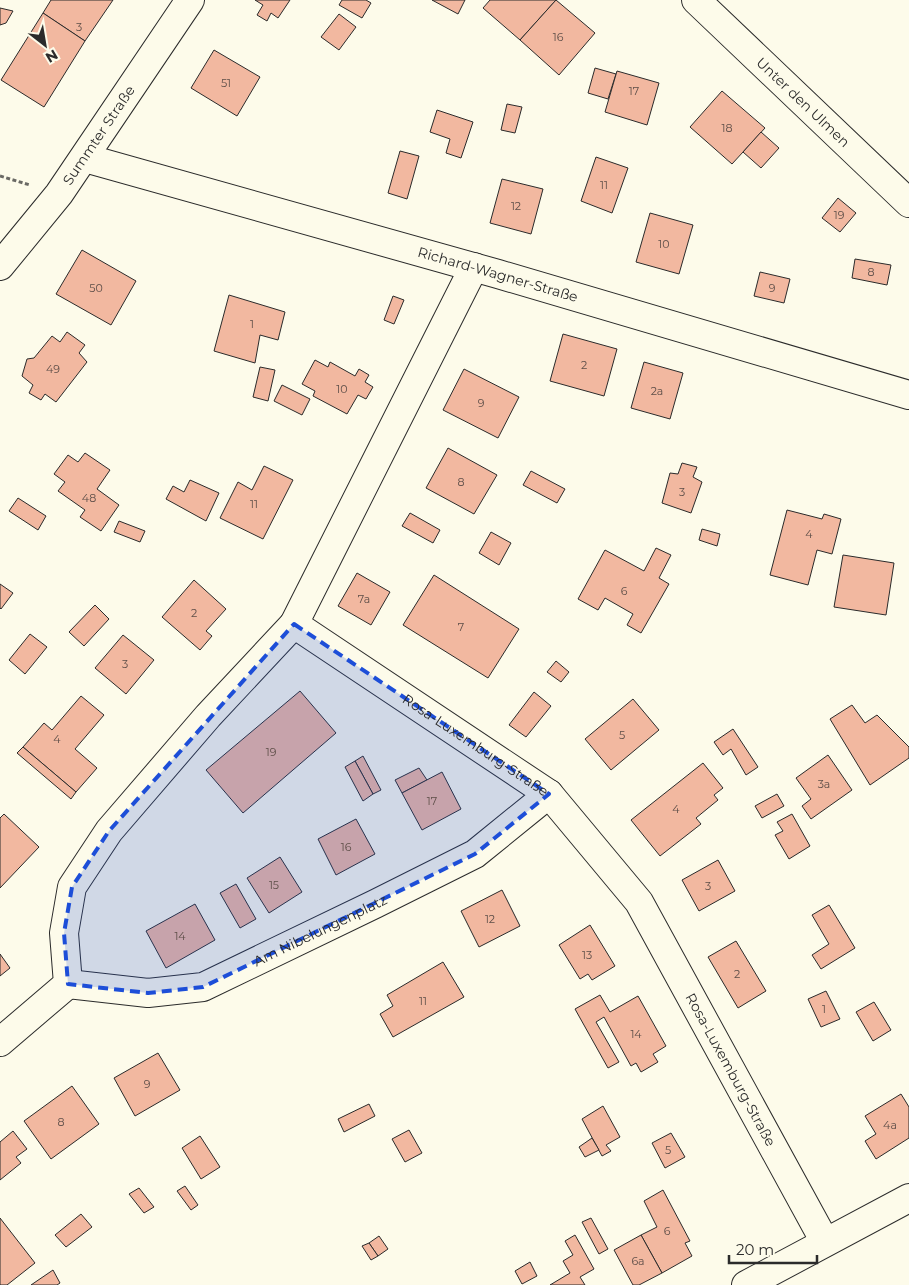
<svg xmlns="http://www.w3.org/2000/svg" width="909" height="1285" font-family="Montserrat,sans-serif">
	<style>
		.building { fill: #f2b8a0; stroke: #2b2b2b }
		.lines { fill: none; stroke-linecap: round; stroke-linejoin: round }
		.minor-casing { stroke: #2b2b2b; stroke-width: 30 }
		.path { stroke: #6a6964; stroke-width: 3; stroke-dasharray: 4 2.5; stroke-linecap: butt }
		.minor { stroke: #fdfbea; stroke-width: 28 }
		.marked { fill: #1d4ed8; fill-opacity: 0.2; stroke: #1d4ed8; stroke-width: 4; stroke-dasharray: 10 6; stroke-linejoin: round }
		.labels { text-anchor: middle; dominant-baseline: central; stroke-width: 4; stroke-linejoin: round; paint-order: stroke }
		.number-label { font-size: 11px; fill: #5d4e48 }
		.street-label { font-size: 14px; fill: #2b2b2b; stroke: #fdfbea }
	</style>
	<rect width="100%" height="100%" fill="#fdfbea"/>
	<g class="building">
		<path d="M51 0H113L85 41 43 13Z"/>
		<path d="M255 0H290L278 18 271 13 267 21 257 15 263 5Z"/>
		<path d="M342 0H366L371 3 362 18 339 5Z"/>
		<path d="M432 0H465L458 14Z"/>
		<path d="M490 0H556L520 40 483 8Z"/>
		<path d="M556 0 595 33 559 75 520 40Z"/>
		<path d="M0 8 13 11 6 23 0 25Z"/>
		<path d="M43 13 85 41 44 107 1 80Z"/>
		<path d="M339 14 356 27 339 50 321 37Z"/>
		<path d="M214 50 260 77 237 116 191 88Z"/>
		<path d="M595 68 616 74 608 99 588 93Z"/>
		<path d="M617 71 659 83 647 125 605 112Z"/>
		<path d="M722 91 765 128 732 164 690 127Z"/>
		<path d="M507 104 522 107 515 133 501 130Z"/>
		<path d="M437 110 473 122 461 158 446 153 450 139 430 132Z"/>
		<path d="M761 132 779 148 761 168 743 152Z"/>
		<path d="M400 151 419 156 407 199 388 193Z"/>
		<path d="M596 157 628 168 612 213 581 201Z"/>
		<path d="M502 179 543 189 531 234 490 223Z"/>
		<path d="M838 198 856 213 840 232 822 218Z"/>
		<path d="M650 213 693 225 679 274 636 262Z"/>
		<path d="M82 250 136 281 111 325 56 294Z"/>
		<path d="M855 259 891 265 887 285 852 278Z"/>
		<path d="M760 272 790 279 784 303 754 296Z"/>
		<path d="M229 295 285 312 278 340 260 335 255 363 214 351Z"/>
		<path d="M393 296 404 300 394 324 384 320Z"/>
		<path d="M67 332 85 345 79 353 87 362 56 402 45 394 41 400 29 393 33 385 22 376 27 359 34 358 52 336 60 342Z"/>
		<path d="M563 334 617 349 604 396 550 381Z"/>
		<path d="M315 360 328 367 330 362 355 376 359 369 369 375 365 382 373 387 366 399 358 395 347 414 313 396 315 391 302 384Z"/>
		<path d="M644 362 683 373 670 419 631 408Z"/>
		<path d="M260 367 275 370 268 401 253 397Z"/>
		<path d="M464 369 519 397 498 438 443 410Z"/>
		<path d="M282 385 310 399 302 415 274 401Z"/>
		<path d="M448 448 497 475 474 514 426 488Z"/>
		<path d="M85 453 110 470 97 489 119 505 101 531 80 517 85 510 58 491 65 482 54 474 68 455 78 462Z"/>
		<path d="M682 463 697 467 693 477 702 482 691 513 662 503 670 473 678 474Z"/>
		<path d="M264 466 293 480 263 539 220 518 238 482 252 490Z"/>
		<path d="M531 471 565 489 557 503 523 485Z"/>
		<path d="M190 480 219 493 206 521 166 499 173 486 184 492Z"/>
		<path d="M18 498 46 516 38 530 9 511Z"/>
		<path d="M787 510 822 519 824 514 841 519 832 554 817 550 808 585 770 575Z"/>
		<path d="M410 513 440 530 433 543 402 526Z"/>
		<path d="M119 521 145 531 140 542 114 532Z"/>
		<path d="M702 529 720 534 717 546 699 540Z"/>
		<path d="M491 532 511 543 499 565 479 553Z"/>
		<path d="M656 548 671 555 659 578 669 584 641 633 627 625 633 614 605 598 598 610 578 599 605 550 644 571Z"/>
		<path d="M843 555 894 563 886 615 834 607Z"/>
		<path d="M357 573 390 592 371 625 338 606Z"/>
		<path d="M434 575 519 629 488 678 403 625Z"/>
		<path d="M194 580 226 609 206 631 212 636 200 650 162 617Z"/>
		<path d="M0 584 13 593 1 609 0 608Z"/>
		<path d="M95 605 109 619 84 646 69 632Z"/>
		<path d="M30 634 47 647 25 674 9 660Z"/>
		<path d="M123 635 154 660 126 694 95 668Z"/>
		<path d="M556 661 569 672 561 682 547 672Z"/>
		<path d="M300 691 336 733 243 813 206 770Z"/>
		<path d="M534 692 551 706 526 737 509 725Z"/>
		<path d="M81 696 104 715 75 749 97 768 76 792 23 747 44 723 52 730Z"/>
		<path d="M633 699 659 730 611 770 585 739Z"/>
		<path d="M852 705 865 723 877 715 909 747V758L870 785 830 719Z"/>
		<path d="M733 729 758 767 746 775 731 749 723 755 714 742Z"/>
		<path d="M23 747 76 792 71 799 17 753Z"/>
		<path d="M828 755 852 790 811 819 802 806 811 799 796 778Z"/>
		<path d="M363 756 381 790 373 794 355 761Z"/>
		<path d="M355 761 373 794 363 801 345 767Z"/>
		<path d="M703 763 723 788 714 795 718 800 696 818 701 824 660 856 631 820Z"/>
		<path d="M419 768 427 780 402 793 395 780Z"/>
		<path d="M442 772 461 809 422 830 402 793Z"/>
		<path d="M777 794 784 806 762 818 755 806Z"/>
		<path d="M4 814 39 847 0 888V818Z"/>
		<path d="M792 814 810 846 789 859 775 835 783 831 777 822Z"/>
		<path d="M356 819 375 854 336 875 318 839Z"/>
		<path d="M280 857 302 892 269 913 247 878Z"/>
		<path d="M718 860 735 891 699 911 682 880Z"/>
		<path d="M236 884 256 919 240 928 220 893Z"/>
		<path d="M502 890 520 926 479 947 461 911Z"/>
		<path d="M195 904 215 940 166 968 146 931Z"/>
		<path d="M829 905 855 948 821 969 812 955 829 944 812 915Z"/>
		<path d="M590 925 615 966 592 980 588 974 580 979 559 945Z"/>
		<path d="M736 941 766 991 738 1008 708 957Z"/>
		<path d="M0 954 10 968 0 976Z"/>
		<path d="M443 962 464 997 393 1037 380 1014 393 1006 387 995Z"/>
		<path d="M826 991 840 1019 821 1027 808 999Z"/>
		<path d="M600 995 610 1012 638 996 666 1046 653 1054 658 1062 641 1072 636 1063 631 1066 604 1017 596 1022 619 1062 608 1068 575 1009Z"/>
		<path d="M874 1002 891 1030 873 1041 856 1012Z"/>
		<path d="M158 1053 180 1090 135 1116 114 1078Z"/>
		<path d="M72 1086 99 1124 51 1159 24 1121Z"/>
		<path d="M901 1094 909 1107V1138L876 1159 865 1141 876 1134 865 1116Z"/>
		<path d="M369 1104 375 1116 344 1132 338 1119Z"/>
		<path d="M603 1106 620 1137 606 1145 611 1151 602 1156 582 1119Z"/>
		<path d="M409 1130 422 1153 405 1162 392 1139Z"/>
		<path d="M13 1131 27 1149 16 1157 21 1163 0 1180V1142Z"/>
		<path d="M671 1133 685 1157 665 1168 652 1143Z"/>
		<path d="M200 1136 220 1167 201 1179 182 1148Z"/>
		<path d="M592 1138 599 1150 585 1157 579 1147Z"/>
		<path d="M185 1186 198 1205 191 1210 177 1191Z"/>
		<path d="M139 1188 154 1207 144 1213 129 1194Z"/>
		<path d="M663 1190 690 1241 685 1243 692 1256 662 1273 641 1235 657 1227 644 1201Z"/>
		<path d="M81 1214 92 1227 66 1247 55 1235Z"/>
		<path d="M0 1218 35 1263 7 1285H0Z"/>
		<path d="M591 1218 608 1249 599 1254 582 1222Z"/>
		<path d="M575 1235 594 1269 580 1277 585 1285H550L570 1273 563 1261 573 1255 565 1241Z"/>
		<path d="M641 1235 662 1273 639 1285H633L614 1250Z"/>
		<path d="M379 1236 388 1249 378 1256 369 1243Z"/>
		<path d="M369 1243 378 1256 371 1260 362 1246Z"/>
		<path d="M530 1262 537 1276 522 1284 515 1271Z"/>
		<path d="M53 1270 60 1283 57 1285H31Z"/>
	</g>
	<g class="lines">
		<g class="minor-casing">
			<g id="minor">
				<path id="s1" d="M696 0 909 203"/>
				<path id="s2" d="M85 158 498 274 909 395"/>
				<path id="s3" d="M0 266 59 194 190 0"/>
				<path id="s4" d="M474 267 294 624 549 794 639 902 825 1242"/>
				<path id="s5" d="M68 984 148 993 203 987 375 904 475 854 549 794"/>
				<path d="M0 1042 68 984 64 933 72 887 109 831 208 716 294 624"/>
				<path d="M746 1285 909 1198"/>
			</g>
		</g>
		<path class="path" d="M0 176 30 185"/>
		<use href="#minor" class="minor"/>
	</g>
	<path class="marked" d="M294 624 549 794 475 854 203 987 148 993 68 984 64 933 72 887 109 831Z"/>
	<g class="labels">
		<g class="number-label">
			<text x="79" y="27">3</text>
			<text x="558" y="37">16</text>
			<text x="226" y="83">51</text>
			<text x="634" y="91">17</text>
			<text x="727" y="128">18</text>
			<text x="604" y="185">11</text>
			<text x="516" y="206">12</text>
			<text x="839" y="215">19</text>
			<text x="664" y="244">10</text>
			<text x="871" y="272">8</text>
			<text x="96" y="288">50</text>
			<text x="772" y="288">9</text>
			<text x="252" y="324">1</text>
			<text x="584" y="365">2</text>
			<text x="53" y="369">49</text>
			<text x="342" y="389">10</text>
			<text x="657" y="391">2a</text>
			<text x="481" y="403">9</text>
			<text x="461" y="482">8</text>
			<text x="682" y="492">3</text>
			<text x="89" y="498">48</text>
			<text x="254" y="504">11</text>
			<text x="809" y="534">4</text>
			<text x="624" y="591">6</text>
			<text x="364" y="599">7a</text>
			<text x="194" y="613">2</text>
			<text x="461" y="627">7</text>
			<text x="125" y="664">3</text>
			<text x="622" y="735">5</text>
			<text x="57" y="739">4</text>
			<text x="271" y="752">19</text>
			<text x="824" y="784">3a</text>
			<text x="432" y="801">17</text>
			<text x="676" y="809">4</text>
			<text x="346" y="847">16</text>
			<text x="274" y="885">15</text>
			<text x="708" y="886">3</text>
			<text x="490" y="919">12</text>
			<text x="180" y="936">14</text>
			<text x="587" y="955">13</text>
			<text x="737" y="974">2</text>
			<text x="423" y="1001">11</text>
			<text x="824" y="1009">1</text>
			<text x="636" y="1034">14</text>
			<text x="147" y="1084">9</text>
			<text x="61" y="1122">8</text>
			<text x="890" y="1125">4a</text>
			<text x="668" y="1150">5</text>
			<text x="667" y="1231">6</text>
			<text x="638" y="1261">6a</text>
		</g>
		<g class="street-label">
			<text stroke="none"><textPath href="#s1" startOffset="148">Unter den Ulmen</textPath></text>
			<text stroke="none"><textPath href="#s3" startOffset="164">Summter Straße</textPath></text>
			<text stroke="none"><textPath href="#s2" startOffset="429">Richard-Wagner-Straße</textPath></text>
			<text stroke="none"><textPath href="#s4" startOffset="618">Rosa-Luxemburg-Straße</textPath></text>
			<text stroke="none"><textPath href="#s5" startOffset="266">Am Nibelungenplatz</textPath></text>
			<text stroke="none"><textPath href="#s4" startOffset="1038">Rosa-Luxemburg-Straße</textPath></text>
		</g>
	</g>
	<g transform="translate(45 45) rotate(149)" stroke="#fdfbea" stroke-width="4" paint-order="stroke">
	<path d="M0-4L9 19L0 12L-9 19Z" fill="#2b2b2b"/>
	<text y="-8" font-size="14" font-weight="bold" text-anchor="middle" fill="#2b2b2b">N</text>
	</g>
	<path d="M729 1255v8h88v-8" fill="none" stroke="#2b2b2b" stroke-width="2.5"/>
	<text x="736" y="1255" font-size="15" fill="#2b2b2b" stroke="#fdfbea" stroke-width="4" paint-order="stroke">20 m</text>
</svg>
